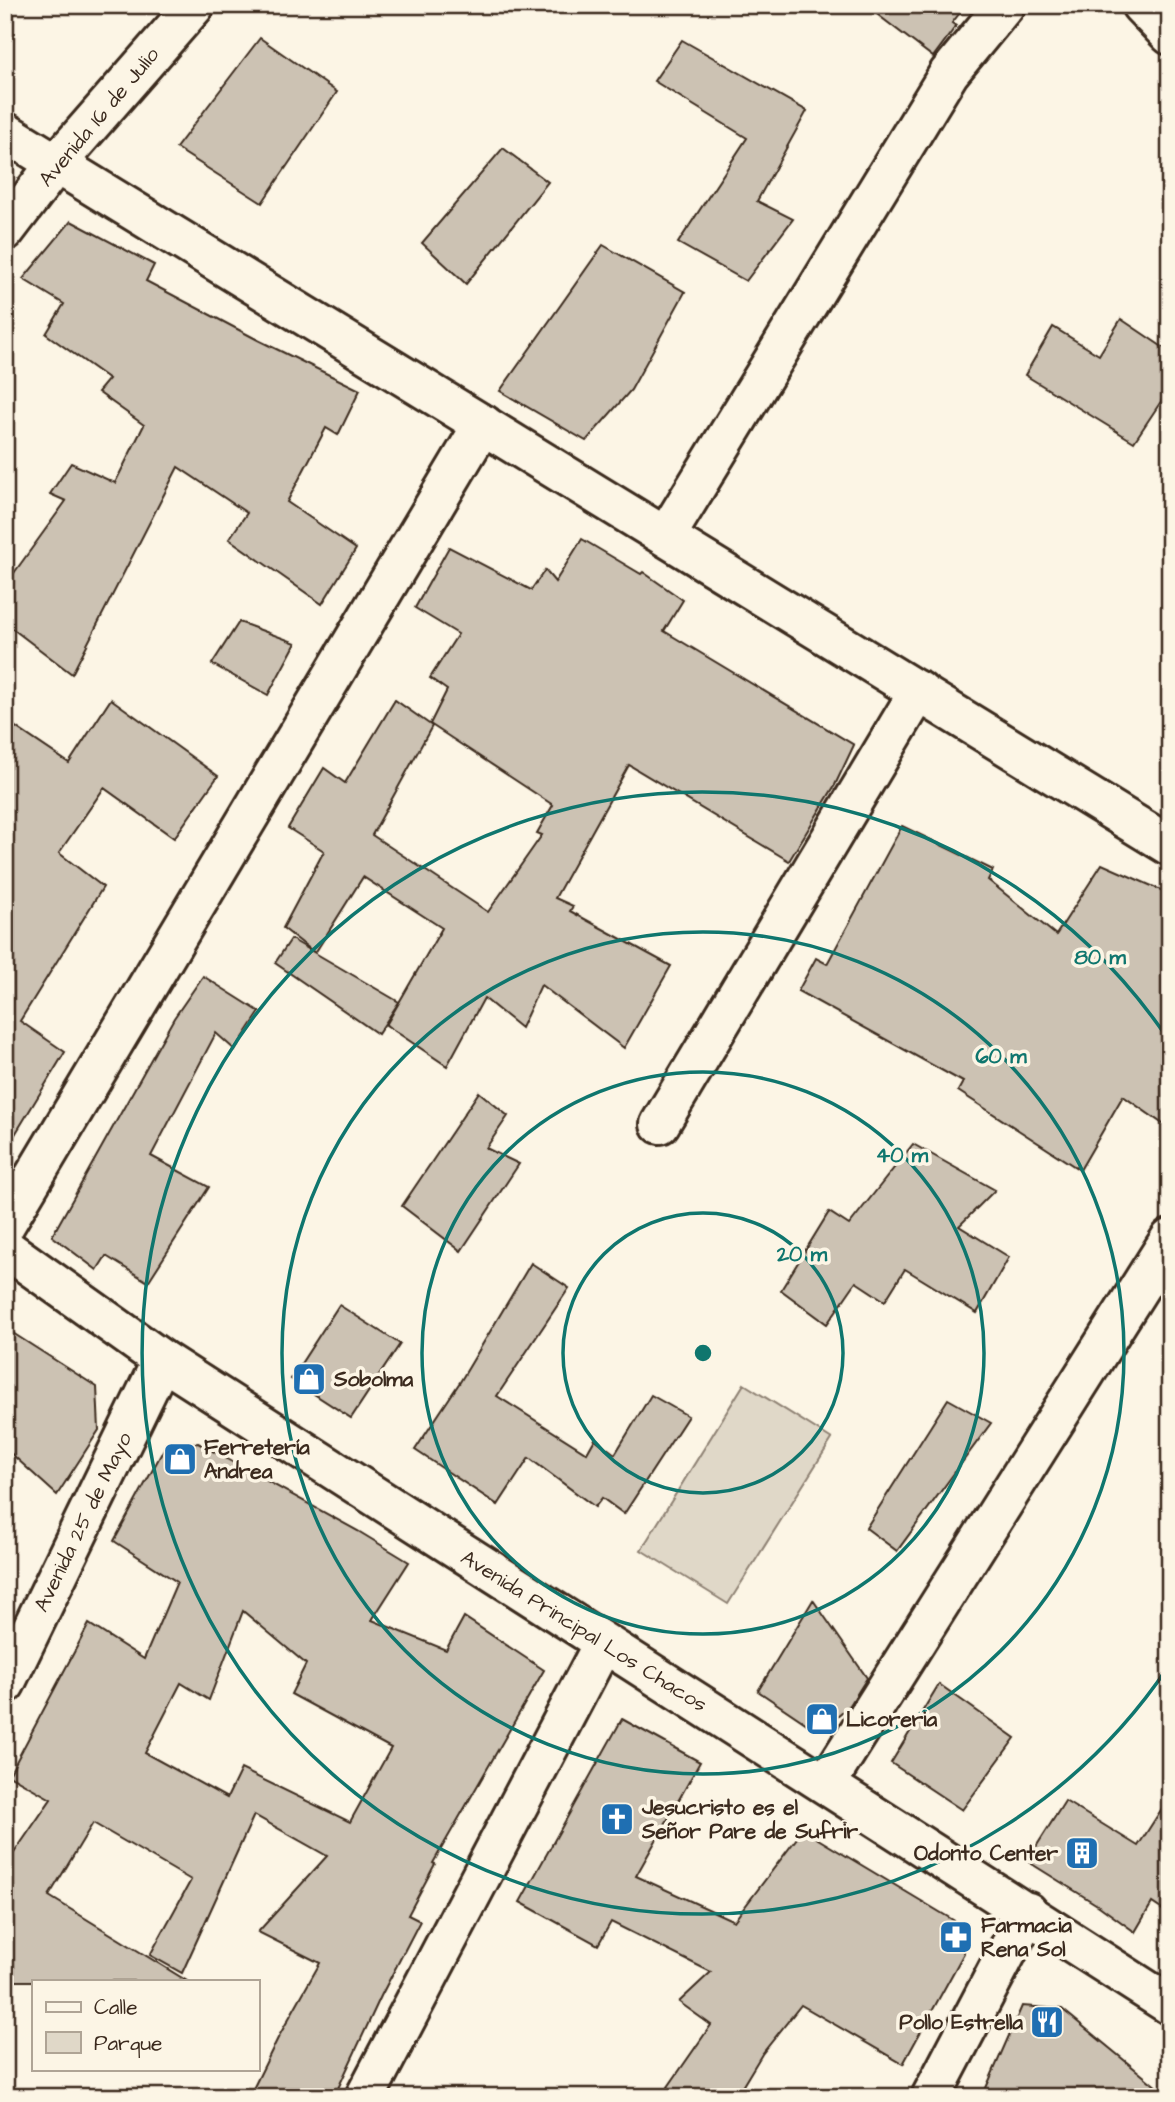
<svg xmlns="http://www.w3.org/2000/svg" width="1175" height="2102" font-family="'Architects Daughter',sans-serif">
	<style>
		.green { fill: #e0d8c8; stroke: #8e8173; stroke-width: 2 }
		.building { fill: #ccc2b3; stroke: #3b2a1e; stroke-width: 2; fill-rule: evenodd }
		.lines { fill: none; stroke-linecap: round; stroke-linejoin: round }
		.minor-casing { stroke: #3b2a1e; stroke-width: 44 }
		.minor { stroke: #fcf5e5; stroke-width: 38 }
		.ring { fill: none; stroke: #0f766e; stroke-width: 3.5 }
		.labels { text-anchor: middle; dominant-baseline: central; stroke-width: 7; stroke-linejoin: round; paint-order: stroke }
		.street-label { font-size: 21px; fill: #3b2a1e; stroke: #fcf5e5 }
		.poi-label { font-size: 21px; font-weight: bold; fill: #3b2a1e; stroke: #fcf5e5; text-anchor: start }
		.centre { fill: #0f766e; stroke: #fcf5e5; stroke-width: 3.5 }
		.ring-label { font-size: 21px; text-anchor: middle; font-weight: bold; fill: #0f766e; stroke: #fcf5e5; stroke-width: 7; stroke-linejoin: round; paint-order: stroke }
	</style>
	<rect width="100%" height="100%" fill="#fcf5e5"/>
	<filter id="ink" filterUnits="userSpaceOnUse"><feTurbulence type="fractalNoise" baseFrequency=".0143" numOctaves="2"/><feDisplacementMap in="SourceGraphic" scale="14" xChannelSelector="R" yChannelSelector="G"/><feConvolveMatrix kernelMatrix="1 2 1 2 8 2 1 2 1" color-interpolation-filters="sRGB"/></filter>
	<g filter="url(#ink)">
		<path class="green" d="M744 1384 832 1439 728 1604 641 1550Z"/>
		<g class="building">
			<path d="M865 5H966L952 23 956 26 933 57Z"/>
			<path d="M260 38 337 92 262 203 176 148Z"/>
			<path d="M682 40 807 111 757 201 793 219 746 281 678 243 747 138 654 81Z"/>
			<path d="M503 148 548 182 466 284 422 243Z"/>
			<path d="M71 221 154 265 146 281 258 340 360 390 338 435 326 428 287 502 356 549 322 604 229 539 247 513 178 467 72 674 5 623 6 584 66 501 50 494 71 463 115 483 144 425 98 392 109 379 46 334 64 304 23 279Z"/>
			<path d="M603 245 685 292 631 390 586 441 500 391Z"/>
			<path d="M1121 319 1170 352V388L1134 442 1025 375 1053 327 1099 355Z"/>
			<path d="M582 539 641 574 643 572 683 600 664 631 854 745 835 785 789 861 629 765 555 898 573 906 570 911 671 966 624 1048 541 985 521 1028 484 998 447 1066 386 1025 442 928 363 877 315 953 283 928 324 851 288 828 324 768 345 783 395 700 432 726 372 835 488 912 542 835 537 833 553 805 430 724 447 690 430 678 458 634 415 608 449 547 531 590 545 570 555 582Z"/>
			<path d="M239 622 296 643 268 695 212 664Z"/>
			<path d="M111 699 218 776 174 838 104 788 59 853 103 887 20 1021 65 1052 5 1151V720L69 763Z"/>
			<path d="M902 826 993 870 988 880 1056 935 1102 864 1170 894V1129L1123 1096 1080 1170 958 1091 963 1082 798 991 816 958 827 964Z"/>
			<path d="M291 939 399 1002 378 1034 275 963Z"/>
			<path d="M203 976 260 1012 235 1050 216 1033 151 1156 209 1187 148 1282 106 1256 97 1270 52 1236 174 1018Z"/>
			<path d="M479 1092 508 1116 486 1148 519 1164 461 1251 402 1206Z"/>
			<path d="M913 1144 995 1190 959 1226 1009 1257 977 1313 905 1269 885 1301 856 1282 827 1324 781 1290 829 1212 849 1225Z"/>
			<path d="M531 1263 569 1288 497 1396 587 1453 595 1439 615 1454 651 1395 688 1416 624 1514 602 1498 595 1507 529 1458 498 1505 415 1450 460 1382Z"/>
			<path d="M339 1305 400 1344 351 1418 291 1379Z"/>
			<path d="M5 1328 97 1387 99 1430 57 1495 5 1448Z"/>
			<path d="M948 1399 991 1423 897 1551 866 1528Z"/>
			<path d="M198 1443 358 1531 409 1562 372 1620 446 1650 464 1617 544 1670 433 1863 435 1864 408 1915 420 1921 381 1996 334 2097H249L279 2036 320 1963 258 1932 327 1856 254 1815 182 1973 150 1955 191 1880 93 1823 49 1896 187 1981H5V1866L51 1799 9 1775 89 1624 144 1659 177 1582 114 1541 165 1447ZM243 1611 306 1664 291 1694 391 1748 350 1822 241 1769 227 1798 145 1753 181 1683 209 1700Z"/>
			<path d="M813 1600 867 1678 850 1705 822 1729 810 1726 758 1691Z"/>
			<path d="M939 1684 1015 1738 962 1810 891 1763Z"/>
			<path d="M622 1719 700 1762 636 1876 734 1921 803 1830 963 1926 964 1953 903 2064 801 2005 762 2054 736 2097H661L711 2025 679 2002 711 1972 611 1922 598 1945 520 1902Z"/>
			<path d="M1170 1796V1915L1152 1903 1135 1932 1099 1906 1027 1861 1065 1801 1138 1846Z"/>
			<path d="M1022 2006 1062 2009 1169 2097H982Z"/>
		</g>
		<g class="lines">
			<g class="minor-casing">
				<g id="minor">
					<path d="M1141 5 1170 35"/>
					<path d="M5 132 1170 846"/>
					<path d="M5 231 56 164 195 5"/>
					<path d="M666 536 949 73 1005 5"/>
					<path d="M660 1124 919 691"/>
					<path d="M5 1225 483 424"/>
					<path d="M5 1248 162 1360 1170 2005"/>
					<path d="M5 1684 162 1360"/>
					<path d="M826 1784 1170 1239"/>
					<path d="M365 2097 603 1644"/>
					<path d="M931 2097 1028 1912"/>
				</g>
			</g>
			<use href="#minor" class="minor"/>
		</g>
	</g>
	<g class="ring">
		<circle cx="703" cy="1353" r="140"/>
		<circle cx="703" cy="1353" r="281"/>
		<circle cx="703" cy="1353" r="421"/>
		<path d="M1168 1667A561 561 0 1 1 1168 1039"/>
	</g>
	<defs>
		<g id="shop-square" transform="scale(1.75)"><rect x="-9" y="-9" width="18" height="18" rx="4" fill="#1f6fb2" stroke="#fcf5e5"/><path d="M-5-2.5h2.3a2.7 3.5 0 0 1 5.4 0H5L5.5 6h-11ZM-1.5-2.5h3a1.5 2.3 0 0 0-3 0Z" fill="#fff"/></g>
		<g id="church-square" transform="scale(1.75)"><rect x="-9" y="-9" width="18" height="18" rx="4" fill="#1f6fb2" stroke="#fcf5e5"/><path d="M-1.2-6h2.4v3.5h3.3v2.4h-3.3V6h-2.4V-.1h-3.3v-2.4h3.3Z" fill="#fff"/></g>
		<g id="building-square" transform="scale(1.75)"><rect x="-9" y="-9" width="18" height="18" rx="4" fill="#1f6fb2" stroke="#fcf5e5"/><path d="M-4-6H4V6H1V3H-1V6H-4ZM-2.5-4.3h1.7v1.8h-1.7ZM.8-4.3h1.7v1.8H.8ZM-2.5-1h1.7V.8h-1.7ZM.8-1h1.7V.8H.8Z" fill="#fff"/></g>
		<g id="pharmacy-square" transform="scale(1.75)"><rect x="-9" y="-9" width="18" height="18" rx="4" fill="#1f6fb2" stroke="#fcf5e5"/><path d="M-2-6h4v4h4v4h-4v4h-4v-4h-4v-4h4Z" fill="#fff"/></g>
		<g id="restaurant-square" transform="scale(1.75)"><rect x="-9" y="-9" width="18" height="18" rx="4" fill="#1f6fb2" stroke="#fcf5e5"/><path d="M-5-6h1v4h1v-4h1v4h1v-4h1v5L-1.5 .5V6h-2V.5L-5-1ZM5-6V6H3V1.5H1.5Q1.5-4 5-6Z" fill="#fff"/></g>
	</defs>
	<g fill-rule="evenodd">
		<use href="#shop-square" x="309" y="1379"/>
		<use href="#shop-square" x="180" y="1459"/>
		<use href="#shop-square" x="822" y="1719"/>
		<use href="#church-square" x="617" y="1819"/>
		<use href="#building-square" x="1082" y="1853"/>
		<use href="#pharmacy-square" x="956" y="1937"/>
		<use href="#restaurant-square" x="1047" y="2022"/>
	</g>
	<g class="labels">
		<g class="street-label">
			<text transform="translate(99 117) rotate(-50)">Avenida 16 de Julio</text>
			<text transform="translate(83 1522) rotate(-64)">Avenida 25 de Mayo</text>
			<text transform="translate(584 1631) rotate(32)">Avenida Principal Los Chacos</text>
		</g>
		<g class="poi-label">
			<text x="334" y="1379">Sobolma</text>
			<text x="204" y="1447">Ferretería<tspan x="204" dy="24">Andrea</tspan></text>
			<text x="846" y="1719">Licoreria</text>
			<text x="642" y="1807">Jesucristo es el<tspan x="642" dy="24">Señor Pare de Sufrir</tspan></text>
			<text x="1058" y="1853" text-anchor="end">Odonto Center</text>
			<text x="981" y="1925">Farmacia<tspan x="981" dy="24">Rena Sol</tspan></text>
			<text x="1023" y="2022" text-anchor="end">Pollo Estrella</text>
		</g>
	</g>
	<circle cx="703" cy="1353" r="10" class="centre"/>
	<g class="ring-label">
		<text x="1100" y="964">80 m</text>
		<text x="1001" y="1063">60 m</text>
		<text x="902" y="1162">40 m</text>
		<text x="802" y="1261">20 m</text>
	</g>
	<rect width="1175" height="2102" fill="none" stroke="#fcf5e5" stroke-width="28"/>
	<rect x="14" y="14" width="1147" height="2074" fill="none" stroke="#3b2a1e" stroke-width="2.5" filter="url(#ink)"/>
	<rect x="32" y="1980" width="228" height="91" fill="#fcf5e5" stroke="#afa495" stroke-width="2"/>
	<rect x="46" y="2002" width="35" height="10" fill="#fcf5e5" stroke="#afa495" stroke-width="2"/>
	<text x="94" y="2014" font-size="21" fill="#3b2a1e">Calle</text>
	<rect x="46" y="2032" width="35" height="21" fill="#e0d8c8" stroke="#afa495" stroke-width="2"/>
	<text x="94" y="2050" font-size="21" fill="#3b2a1e">Parque</text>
</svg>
